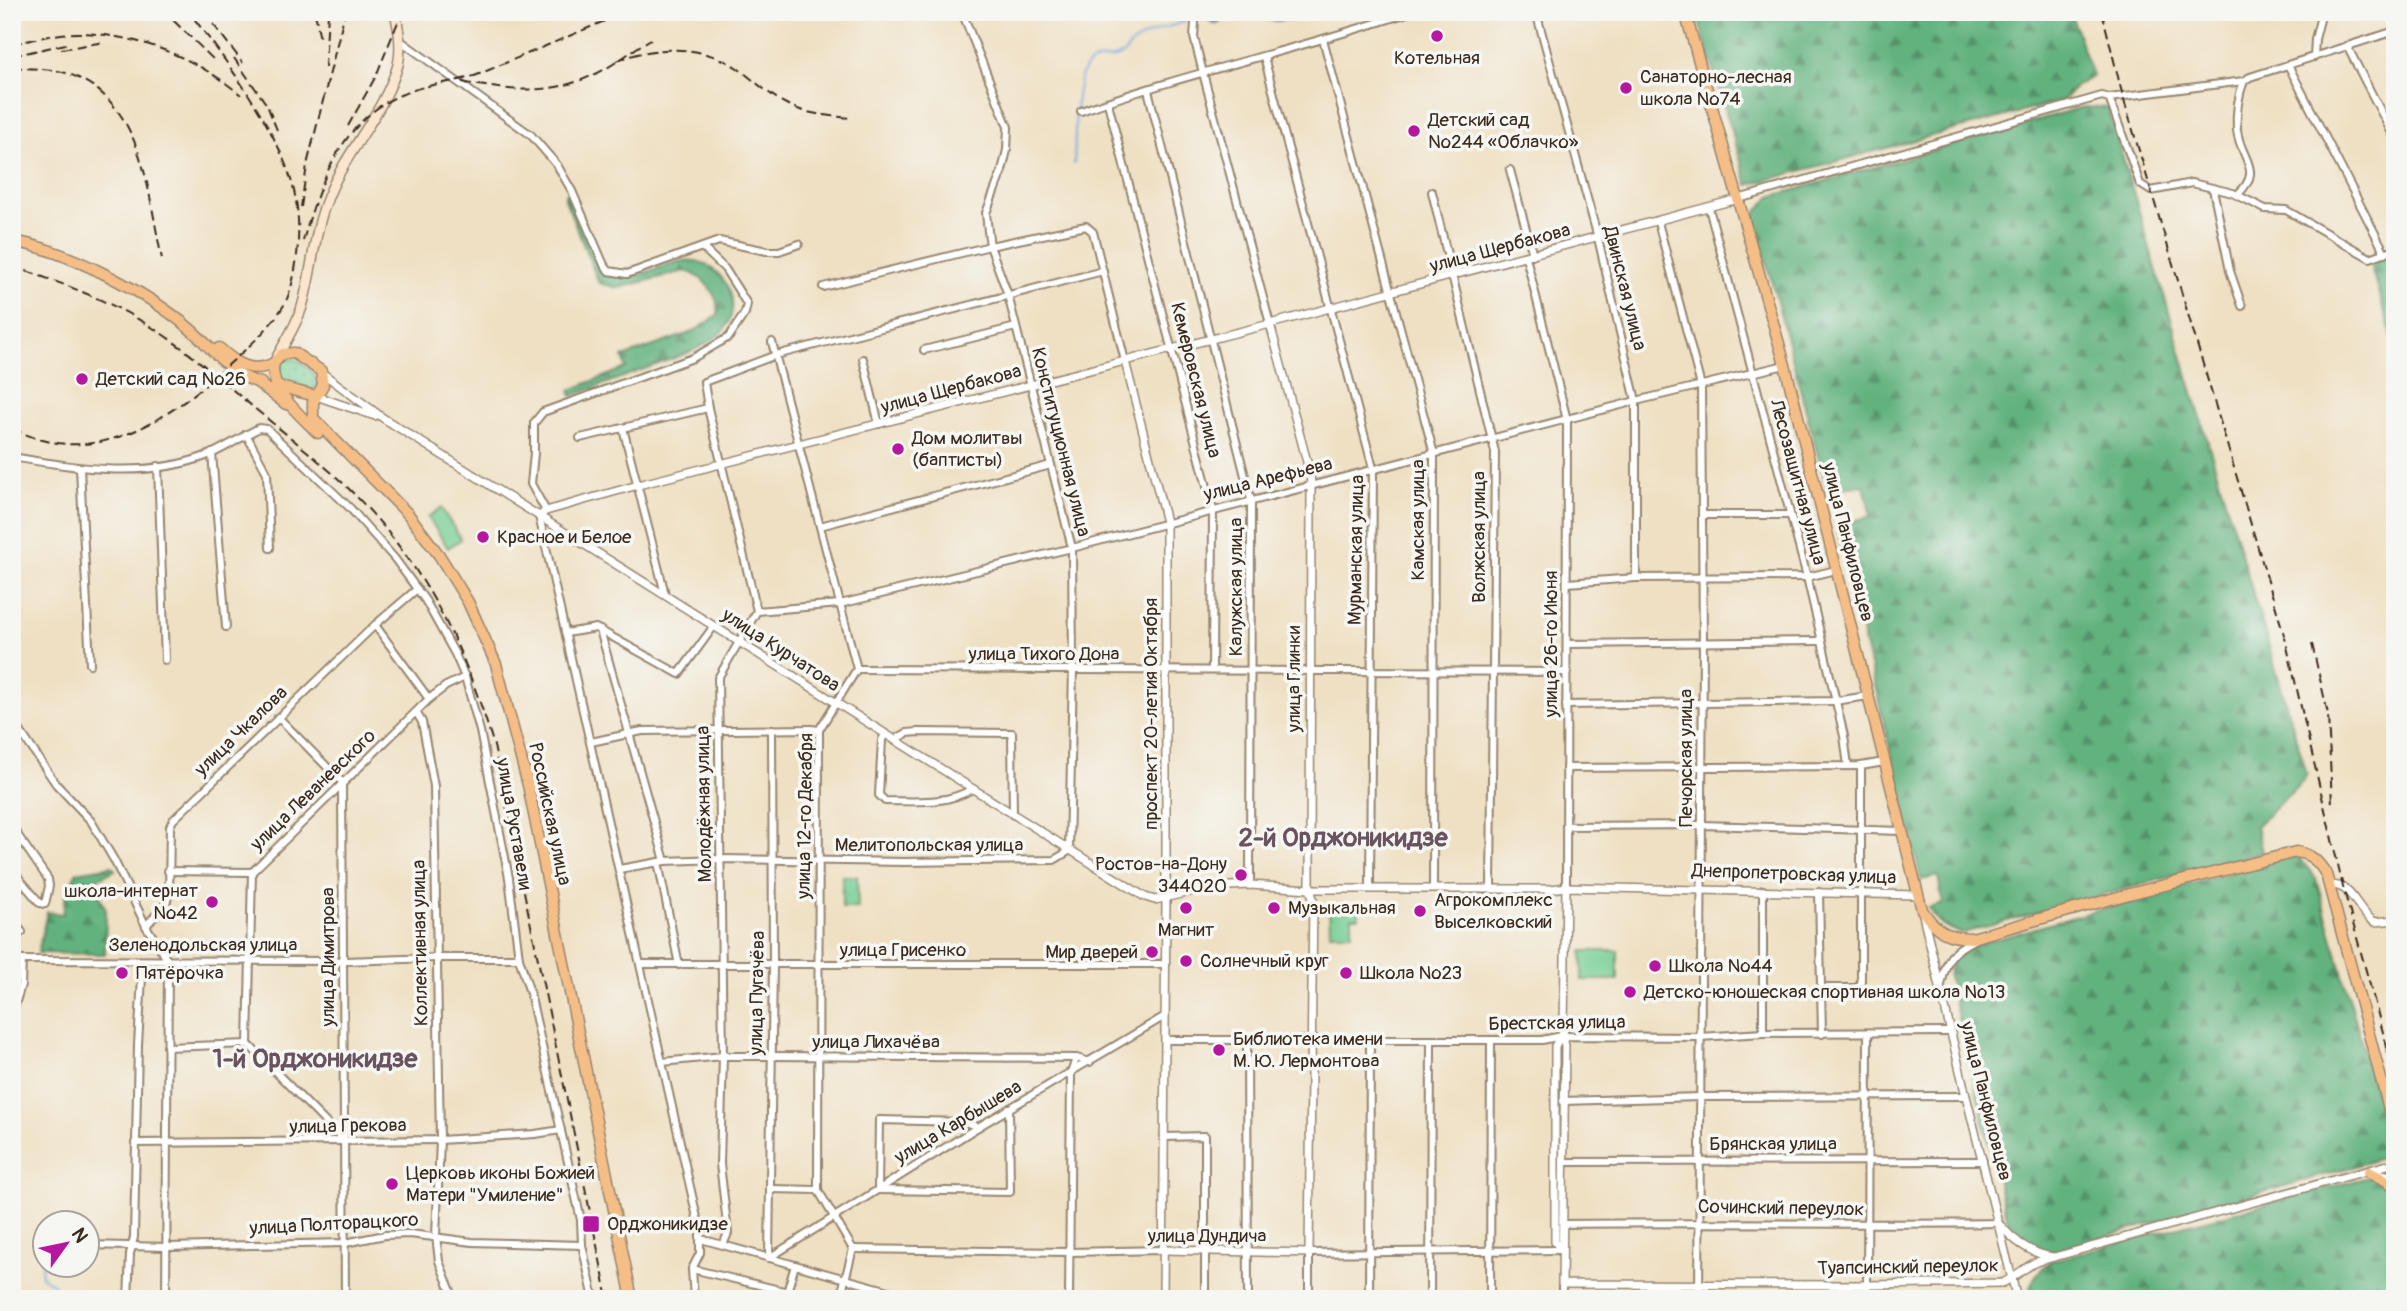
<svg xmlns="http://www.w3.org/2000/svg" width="2407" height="1311" font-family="Pangolin,sans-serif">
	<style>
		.grass { fill: url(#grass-dots); stroke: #5a7c59; stroke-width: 2 }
		.forest { fill: url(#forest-firs); stroke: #4e6e4e; stroke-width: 2 }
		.green { fill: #78cf94; stroke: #5a7c59; stroke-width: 2 }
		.water { fill: url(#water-ripples); stroke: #54687d; stroke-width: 2 }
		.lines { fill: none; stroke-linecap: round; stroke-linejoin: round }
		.stream { stroke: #6ea5dc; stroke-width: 2 }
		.minor-casing { stroke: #958570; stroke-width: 10 }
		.tertiary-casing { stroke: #958570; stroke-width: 10 }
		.secondary-casing { stroke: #958570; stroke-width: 12 }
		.primary-casing { stroke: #958570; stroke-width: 13 }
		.minor { stroke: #fff; stroke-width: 6 }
		.tertiary { stroke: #fff; stroke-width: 7 }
		.secondary { stroke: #fbe5cf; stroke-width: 9 }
		.primary { stroke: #f6be87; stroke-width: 10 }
		.rail { stroke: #3b2a1e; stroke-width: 2; stroke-dasharray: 10 5; stroke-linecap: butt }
		.poi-dot { fill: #b5179e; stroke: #f6f6f2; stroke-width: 2.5 }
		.labels { text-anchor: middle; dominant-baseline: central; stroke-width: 7; stroke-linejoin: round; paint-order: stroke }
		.poi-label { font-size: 19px; fill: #3b2a1e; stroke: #f6f6f2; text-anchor: start }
		.street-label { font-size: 19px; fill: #3b2a1e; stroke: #f6f6f2 }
		.district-label { font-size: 26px; font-weight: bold; fill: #68535e; stroke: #f6f6f2 }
	</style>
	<defs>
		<pattern id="grass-dots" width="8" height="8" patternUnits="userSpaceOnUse" patternTransform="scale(1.75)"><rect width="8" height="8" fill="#78cf94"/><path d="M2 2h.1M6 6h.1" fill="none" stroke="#64a878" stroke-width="1.8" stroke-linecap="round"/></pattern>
		<pattern id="forest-firs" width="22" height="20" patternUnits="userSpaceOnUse" patternTransform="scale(1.75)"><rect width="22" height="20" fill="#62b27e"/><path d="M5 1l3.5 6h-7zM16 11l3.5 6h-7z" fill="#529167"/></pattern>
		<pattern id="water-ripples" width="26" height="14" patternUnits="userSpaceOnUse" patternTransform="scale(1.75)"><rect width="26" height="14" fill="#6ea5dc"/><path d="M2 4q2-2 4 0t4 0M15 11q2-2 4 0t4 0" fill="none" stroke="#5c87b2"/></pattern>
	</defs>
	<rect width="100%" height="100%" fill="#f6f6f2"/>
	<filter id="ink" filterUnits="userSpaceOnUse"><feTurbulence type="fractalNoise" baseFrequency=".0143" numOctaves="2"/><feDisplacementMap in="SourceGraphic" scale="14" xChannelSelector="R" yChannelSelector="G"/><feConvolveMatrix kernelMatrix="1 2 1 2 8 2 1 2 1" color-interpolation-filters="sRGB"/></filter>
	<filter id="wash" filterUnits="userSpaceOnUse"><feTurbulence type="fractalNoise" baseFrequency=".00686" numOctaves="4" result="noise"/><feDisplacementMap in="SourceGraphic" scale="28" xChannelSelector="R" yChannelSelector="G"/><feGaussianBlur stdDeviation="1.57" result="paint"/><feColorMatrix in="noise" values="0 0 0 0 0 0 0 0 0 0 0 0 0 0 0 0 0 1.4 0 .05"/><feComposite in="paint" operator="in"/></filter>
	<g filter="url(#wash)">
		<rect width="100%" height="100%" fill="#efe0c3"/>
		<path class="grass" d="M288 358C299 358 312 370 317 380L316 388 309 390C295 385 276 382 279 364Z"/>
		<g class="forest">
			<path d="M1696 12H2070L2093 76 2076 86 2062 101 1748 185Z"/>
			<path d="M2083 107 2108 108 2307 774 2302 782 2256 826 2262 852 1963 933C1945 929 1938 923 1928 908L1943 904 1938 876 1921 880 1837 526 1871 516 1864 485 1827 490 1754 215 1770 197Z"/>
			<path d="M570 192 602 271C637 298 683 231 721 277 730 287 734 298 732 311 731 320 727 328 720 334 699 351 672 359 647 368 622 377 597 387 572 396L570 390 626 368 623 357 693 332 718 315C720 297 704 275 685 271L618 288 599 283 565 199V194Z"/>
			<path d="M2395 255V346L2370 264Z"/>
			<path d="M2292 855 2300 858 2316 879 2392 1150 2387 1156 2362 1164 2052 1252C2033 1248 2023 1239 2009 1226L1948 976 1951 962 1972 946Z"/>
			<path d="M112 866 115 870 93 881 106 910 105 954 38 953 47 912 63 914 66 893 77 872Z"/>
			<path d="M2380 1174 2395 1216V1299H2029C2028 1282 2038 1272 2050 1261Z"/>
		</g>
		<g class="green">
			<path d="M441 508 461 539 448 548 428 517Z"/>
			<path d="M842 876H857L858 908H842Z"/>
			<path d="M1329 904H1359V917H1352V933H1330Z"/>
			<rect x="1582" y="951" width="36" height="29"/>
		</g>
		<path class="water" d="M1203 12H1299L1295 18 1276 21 1232 14 1215 24 1206 18Z"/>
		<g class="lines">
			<g class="stream">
				<path d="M1074 164C1076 142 1072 76 1089 64 1098 57 1110 61 1120 56 1126 54 1127 49 1131 45 1145 33 1169 27 1186 21"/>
				<path d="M42 1263 41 1276 54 1285 60 1299"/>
			</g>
		</g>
	</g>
	<g filter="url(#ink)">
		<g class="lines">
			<g class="minor-casing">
				<g id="minor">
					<path d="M1192 12 1195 23 1194 37 1203 73 1270 324"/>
					<path d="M1536 12 1598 238 1636 401V578"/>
					<path d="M1323 39 1434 454 1433 889"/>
					<path d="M401 41 531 135 557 165 572 191 604 265 609 271 627 274 719 241 767 251H779L799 244"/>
					<path d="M2347 46 2395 139"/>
					<path d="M1264 57 1373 468 1370 889"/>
					<path d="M2314 57 2315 39 2322 12"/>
					<path d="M2288 65 2385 253"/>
					<path d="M1148 90 1251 500 1250 885"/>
					<path d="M2109 98 2244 81 2250 77 2395 31"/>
					<path d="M1108 103 1213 510 1212 670"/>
					<path d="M1081 111C1189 72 1302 49 1410 12"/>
					<path d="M1510 170 1533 255"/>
					<path d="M2213 189 2230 271 2242 306"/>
					<path d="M1432 192 1495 452 1491 889"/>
					<path d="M2237 195C2265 170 2240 159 2237 130 2236 114 2238 96 2244 81"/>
					<path d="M1738 199 2102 96 2109 98 2140 184 2151 191 2192 183 2233 193 2265 209 2286 210 2370 258 2395 249"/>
					<path d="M1709 208 1807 577 1844 736 1848 766"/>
					<path d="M1658 222 1701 386 1703 642 1699 1299"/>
					<path d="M1526 257 1567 420 1566 887"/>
					<path d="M823 287 990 246 1086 226 1093 232 1125 361"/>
					<path d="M772 342 857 669 819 730 818 1190 853 1249 840 1299"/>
					<path d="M924 350 1016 327"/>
					<path d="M863 359 879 424"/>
					<path d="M623 428 665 594"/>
					<path d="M246 434 267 473 270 548"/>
					<path d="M580 438 708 408"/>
					<path d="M212 453 226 627"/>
					<path d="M12 457C78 468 147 480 211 454 227 447 243 436 259 428L267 429 350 508 395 559 425 600 455 654 465 677 480 731 509 878 519 958 530 993 581 1220 582 1245 594 1299"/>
					<path d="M158 466 165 660"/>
					<path d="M80 468 90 664"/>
					<path d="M546 511 531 484 534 453V423L543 412 693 358 729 337 745 313 747 304 725 269 703 248"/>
					<path d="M1702 515H1789"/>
					<path d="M539 516 700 1231V1253L692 1269 694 1299"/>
					<path d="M820 526 1051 465"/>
					<path d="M1567 583 1636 578 1807 577 1836 570"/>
					<path d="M757 611 840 604 1072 548 1636 401 1785 365"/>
					<path d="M375 625 429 699"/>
					<path d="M600 630 665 861"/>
					<path d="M566 633 596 628 679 674 714 626"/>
					<path d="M1567 644 1821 641"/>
					<path d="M857 669 1567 672"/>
					<path d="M1566 705 1835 701 1868 696"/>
					<path d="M416 712 422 722 434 786 440 1140 436 1236 439 1261 454 1299"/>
					<path d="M278 717 342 782 345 1299"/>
					<path d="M12 719 56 784 91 821 114 860 146 926 168 961 166 1299"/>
					<path d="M885 734 882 740 879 795 885 801C915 801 946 805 972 789"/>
					<path d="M894 740 907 733 918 732 1012 733 1013 815"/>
					<path d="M591 742 642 731 811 729 819 730"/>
					<path d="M1566 768 1861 766 1884 762"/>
					<path d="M1566 826 1701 825 1902 831"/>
					<path d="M12 827 48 879 49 886 45 904 40 903 12 870"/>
					<path d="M658 862 679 965"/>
					<path d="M619 869 665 861 720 859 904 862 1054 860 1069 851 1073 669 1072 548 1008 295 990 246 988 231 986 213 1002 171 1007 150 1008 127 962 12"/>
					<path d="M168 871 252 872"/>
					<path d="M1819 892 1822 1034"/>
					<path d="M12 919 22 932"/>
					<path d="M146 926 166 903 169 895 170 826 173 820 375 625 417 589"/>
					<path d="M12 960 344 961 436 958H519"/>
					<path d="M640 964H1166"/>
					<path d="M1941 985C1947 958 1950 952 1975 939"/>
					<path d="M1821 988H1856L1861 984V766"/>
					<path d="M12 1015 21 985 22 960"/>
					<path d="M1763 1033V890"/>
					<path d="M1247 1039 1248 1299"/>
					<path d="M1165 1040H1542L1562 1036 1700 1037 1763 1033 1950 1032"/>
					<path d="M248 1044 252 872 429 699 446 686 465 677"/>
					<path d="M248 1044 344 1141"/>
					<path d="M167 1047 248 1044"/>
					<path d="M2390 1050 2395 1049"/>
					<path d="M662 1062 723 1056H772L1076 1058 1090 1062"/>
					<path d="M1563 1101 1700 1097 1966 1096"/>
					<path d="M978 1127 965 1122 879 1120 878 1190 1010 1192 1009 1108"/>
					<path d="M1164 1137 1205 1136V1299"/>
					<path d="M135 1143 440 1140 535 1134 561 1130"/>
					<path d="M1563 1162 1983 1161"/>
					<path d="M770 1189 818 1190"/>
					<path d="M1564 1224C1709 1222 1854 1225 1999 1223"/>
					<path d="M701 1239 918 1299"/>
					<path d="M38 1242H46"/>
					<path d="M88 1245 167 1247 345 1243 385 1235 410 1234 472 1242 582 1245"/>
					<path d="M723 1245 728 1233 720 1164 723 1056 718 678 757 611 708 408 704 382 776 355 1103 271"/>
					<path d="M853 1249 1070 1252 1163 1250"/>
					<path d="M769 1258 773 965 772 729"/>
					<path d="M769 1258 978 1127 1165 1016"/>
					<path d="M692 1269 817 1299"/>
					<path d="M1562 1284V1299"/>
					<path d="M128 1299 130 1254 134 1237 138 1045 143 961"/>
					<path d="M785 1299 795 1265"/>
					<path d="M1069 1299 1071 1074 1076 1058"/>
					<path d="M1309 1299V1253L1562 1250"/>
					<path d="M1369 1299 1370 1040"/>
					<path d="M1430 1299 1431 1040"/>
					<path d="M1490 1299 1491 1040"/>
					<path d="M1867 1299 1868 1033"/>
				</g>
			</g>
			<g class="tertiary-casing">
				<g id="tertiary">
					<path d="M1125 361 1166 522V898L1163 1299"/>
					<path d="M321 372 383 418 1145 897 1155 900 1211 887 1250 885 1310 889H1551L1566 887 1917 895"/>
					<path d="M316 396 375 416"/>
					<path d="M539 516 546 511 638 485 1270 324 1738 199"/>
					<path d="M2330 885C2354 884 2356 912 2375 922L2395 920"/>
					<path d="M1923 915 1966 1096 2017 1299"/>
					<path d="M1562 1036 1565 1045 1562 1284 1867 1285 2002 1283C2015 1278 2023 1268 2036 1262L2395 1163"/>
					<path d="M2373 1172 2395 1177"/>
					<path d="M2001 1226C2015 1242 2031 1254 2053 1257"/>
					<path d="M1163 1250 1309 1253 1313 898 1310 889 1311 485 1310 473 1270 324"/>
					<path d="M1562 1250 1555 1242V1046L1564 1030 1566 887"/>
				</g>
			</g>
			<g class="secondary-casing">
				<path id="secondary" d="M276 359C285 342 296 326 302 307 313 270 313 234 328 197 346 151 384 113 398 65 402 47 399 30 395 12"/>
			</g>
			<g class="primary-casing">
				<g id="primary">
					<path d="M1685 12 1785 365 1922 910C1936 931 1947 938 1972 938L2129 894 2296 852C2311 854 2318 861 2326 874L2395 1131"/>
					<path d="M12 241C67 250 147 292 189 328 212 347 230 376 261 383"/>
					<path d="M219 348C236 363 252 375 274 363"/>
					<path d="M257 382 286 404"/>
					<path d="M276 386 316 396"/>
					<path d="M318 433C301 416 267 388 274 363L282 354 294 353 321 371 323 385 313 402V418L408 514 439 555 468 602 496 664 528 785 632 1299"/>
					<path d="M2369 1172 2387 1181 2395 1189"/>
				</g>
			</g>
			<use href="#minor" class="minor"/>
			<use href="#tertiary" class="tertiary"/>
			<use href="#secondary" class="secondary"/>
			<use href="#primary" class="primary"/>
			<g class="rail">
				<path d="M161 12 175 22 214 60"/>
				<path d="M204 12 243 63"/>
				<path d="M315 12 320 40"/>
				<path d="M2102 12 2123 97 2285 638 2343 887 2395 1076"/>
				<path d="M12 44C33 40 55 33 77 33 137 34 195 57 241 95"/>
				<path d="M61 49 105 42"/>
				<path d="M12 56 70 43"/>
				<path d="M234 58 267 105 277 130"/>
				<path d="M617 61C654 45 702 45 736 67 753 79 770 96 788 105 808 115 831 116 852 118"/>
				<path d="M12 67C29 69 50 68 66 73 144 99 147 191 162 259"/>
				<path d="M325 68 328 12"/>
				<path d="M462 82C513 92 557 96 605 69 621 60 635 48 651 39"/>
				<path d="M348 126 376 76 402 12"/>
				<path d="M301 207 307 165 345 12"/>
				<path d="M303 241C320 180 344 115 408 92 431 83 454 83 477 75L626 12"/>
				<path d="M12 266C61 283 109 300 153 328 188 350 221 380 253 407 288 436 325 464 357 497 428 571 465 649 494 746L608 1299"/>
				<path d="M12 428C93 471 167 421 226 367 247 348 269 330 284 305 298 280 301 228 296 201 286 138 227 62 189 12"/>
				<path d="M2312 644 2328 714 2332 805"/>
			</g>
		</g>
	</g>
	<g class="poi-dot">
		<circle cx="1437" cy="36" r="7"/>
		<circle cx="1626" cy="88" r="7"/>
		<circle cx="1414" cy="131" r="7"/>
		<circle cx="82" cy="379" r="7"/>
		<circle cx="898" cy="449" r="7"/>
		<circle cx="483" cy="537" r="7"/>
		<circle cx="1241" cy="875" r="7"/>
		<circle cx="212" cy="902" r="7"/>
		<circle cx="1186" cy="908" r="7"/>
		<circle cx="1274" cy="908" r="7"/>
		<circle cx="1420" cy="911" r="7"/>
		<circle cx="1152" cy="952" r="7"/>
		<circle cx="1186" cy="961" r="7"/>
		<circle cx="1655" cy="966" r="7"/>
		<circle cx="122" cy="973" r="7"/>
		<circle cx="1346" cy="973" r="7"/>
		<circle cx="1630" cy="992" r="7"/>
		<circle cx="1219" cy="1050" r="7"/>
		<circle cx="392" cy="1184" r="7"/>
		<rect x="582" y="1215" width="18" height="18" rx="3.5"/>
	</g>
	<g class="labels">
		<g class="poi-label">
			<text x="1437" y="58" text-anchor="middle">Котельная</text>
			<text x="1640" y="77">Санаторно-лесная<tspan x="1640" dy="22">школа №74</tspan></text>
			<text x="1428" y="120">Детский сад<tspan x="1428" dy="22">№244 «Облачко»</tspan></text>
			<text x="96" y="379">Детский сад №26</text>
			<text x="912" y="438">Дом молитвы<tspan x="912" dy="22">(баптисты)</tspan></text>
			<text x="497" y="537">Красное и Белое</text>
			<text x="1227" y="864" text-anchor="end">Ростов-на-Дону<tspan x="1227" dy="22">344020</tspan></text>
			<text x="198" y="891" text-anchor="end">школа-интернат<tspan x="198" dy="22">№42</tspan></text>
			<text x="1434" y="900">Агрокомплекс<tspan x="1434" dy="22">Выселковский</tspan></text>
			<text x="1288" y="908">Музыкальная</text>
			<text x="1186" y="930" text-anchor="middle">Магнит</text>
			<text x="1138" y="952" text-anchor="end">Мир дверей</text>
			<text x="1200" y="961">Солнечный круг</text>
			<text x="1669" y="966">Школа №44</text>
			<text x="136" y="973">Пятёрочка</text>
			<text x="1360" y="973">Школа №23</text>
			<text x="1644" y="992">Детско-юношеская спортивная школа №13</text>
			<text x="1233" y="1039">Библиотека имени<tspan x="1233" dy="22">М. Ю. Лермонтова</tspan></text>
			<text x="406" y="1173">Церковь иконы Божией<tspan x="406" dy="22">Матери "Умиление"</tspan></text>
			<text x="607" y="1224">Орджоникидзе</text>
		</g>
		<g class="street-label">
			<text transform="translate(1500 248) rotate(-15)">улица Щербакова</text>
			<text transform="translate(1625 288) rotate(76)">Двинская улица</text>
			<text transform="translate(1196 380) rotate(76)">Кемеровская улица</text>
			<text transform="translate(951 389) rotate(-15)">улица Щербакова</text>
			<text transform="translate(1061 442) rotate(76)">Конституционная улица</text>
			<text transform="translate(1268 479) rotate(-14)">улица Арефьева</text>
			<text transform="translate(1798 482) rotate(75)">Лесозащитная улица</text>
			<text transform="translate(1418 520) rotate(-90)">Камская улица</text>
			<text transform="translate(1479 537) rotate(-90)">Волжская улица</text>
			<text transform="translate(1848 542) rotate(76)">улица Панфиловцев</text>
			<text transform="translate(1356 550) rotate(-89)">Мурманская улица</text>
			<text transform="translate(1236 587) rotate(-90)">Калужская улица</text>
			<text transform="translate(1551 644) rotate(-90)">улица 26-го Июня</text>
			<text transform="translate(781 650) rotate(33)">улица Курчатова</text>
			<text x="1044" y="654">улица Тихого Дона</text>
			<text transform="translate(1294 679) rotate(-90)">улица Глинки</text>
			<text transform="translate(1151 714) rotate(-90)">проспект 20-летия Октября</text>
			<text transform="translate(241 731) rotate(-44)">улица Чкалова</text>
			<text transform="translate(1686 758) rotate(-90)">Печорская улица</text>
			<text transform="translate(313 790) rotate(-44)">улица Леваневского</text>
			<text transform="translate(704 804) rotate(-91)">Молодёжная улица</text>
			<text transform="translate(550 814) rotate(78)">Российская улица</text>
			<text transform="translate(805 816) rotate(-89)">улица 12-го Декабря</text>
			<text transform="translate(514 824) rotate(80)">улица Руставели</text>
			<text x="929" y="845">Мелитопольская улица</text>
			<text transform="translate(1794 874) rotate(2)">Днепропетровская улица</text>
			<text transform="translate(420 943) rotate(-91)">Коллективная улица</text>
			<text x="203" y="945">Зеленодольская улица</text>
			<text x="903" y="950">улица Грисенко</text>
			<text transform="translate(328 957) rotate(-90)">улица Димитрова</text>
			<text transform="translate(757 993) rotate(-89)">улица Пугачёва</text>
			<text transform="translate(1557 1023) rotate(-1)">Брестская улица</text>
			<text x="876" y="1042">улица Лихачёва</text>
			<text transform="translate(1986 1101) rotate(76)">улица Панфиловцев</text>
			<text transform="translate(958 1122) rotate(-31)">улица Карбышева</text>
			<text transform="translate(348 1126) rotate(-1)">улица Грекова</text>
			<text x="1773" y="1144">Брянская улица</text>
			<text transform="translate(1781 1208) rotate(1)">Сочинский переулок</text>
			<text transform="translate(334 1224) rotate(-3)">улица Полторацкого</text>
			<text x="1207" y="1236">улица Дундича</text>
			<text transform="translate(1908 1267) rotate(-1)">Туапсинский переулок</text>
		</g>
		<g class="district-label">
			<text x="1343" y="838">2-й Орджоникидзе</text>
			<text x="315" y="1059">1-й Орджоникидзе</text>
		</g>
	</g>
	<rect width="2407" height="1311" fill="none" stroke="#f6f6f2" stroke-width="42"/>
	<g transform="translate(66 1244) rotate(57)"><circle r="33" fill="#f6f6f2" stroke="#aba49d" stroke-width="2"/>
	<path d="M0-5L12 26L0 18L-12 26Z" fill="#b5179e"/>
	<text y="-10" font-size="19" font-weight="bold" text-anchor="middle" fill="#3b2a1e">N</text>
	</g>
</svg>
